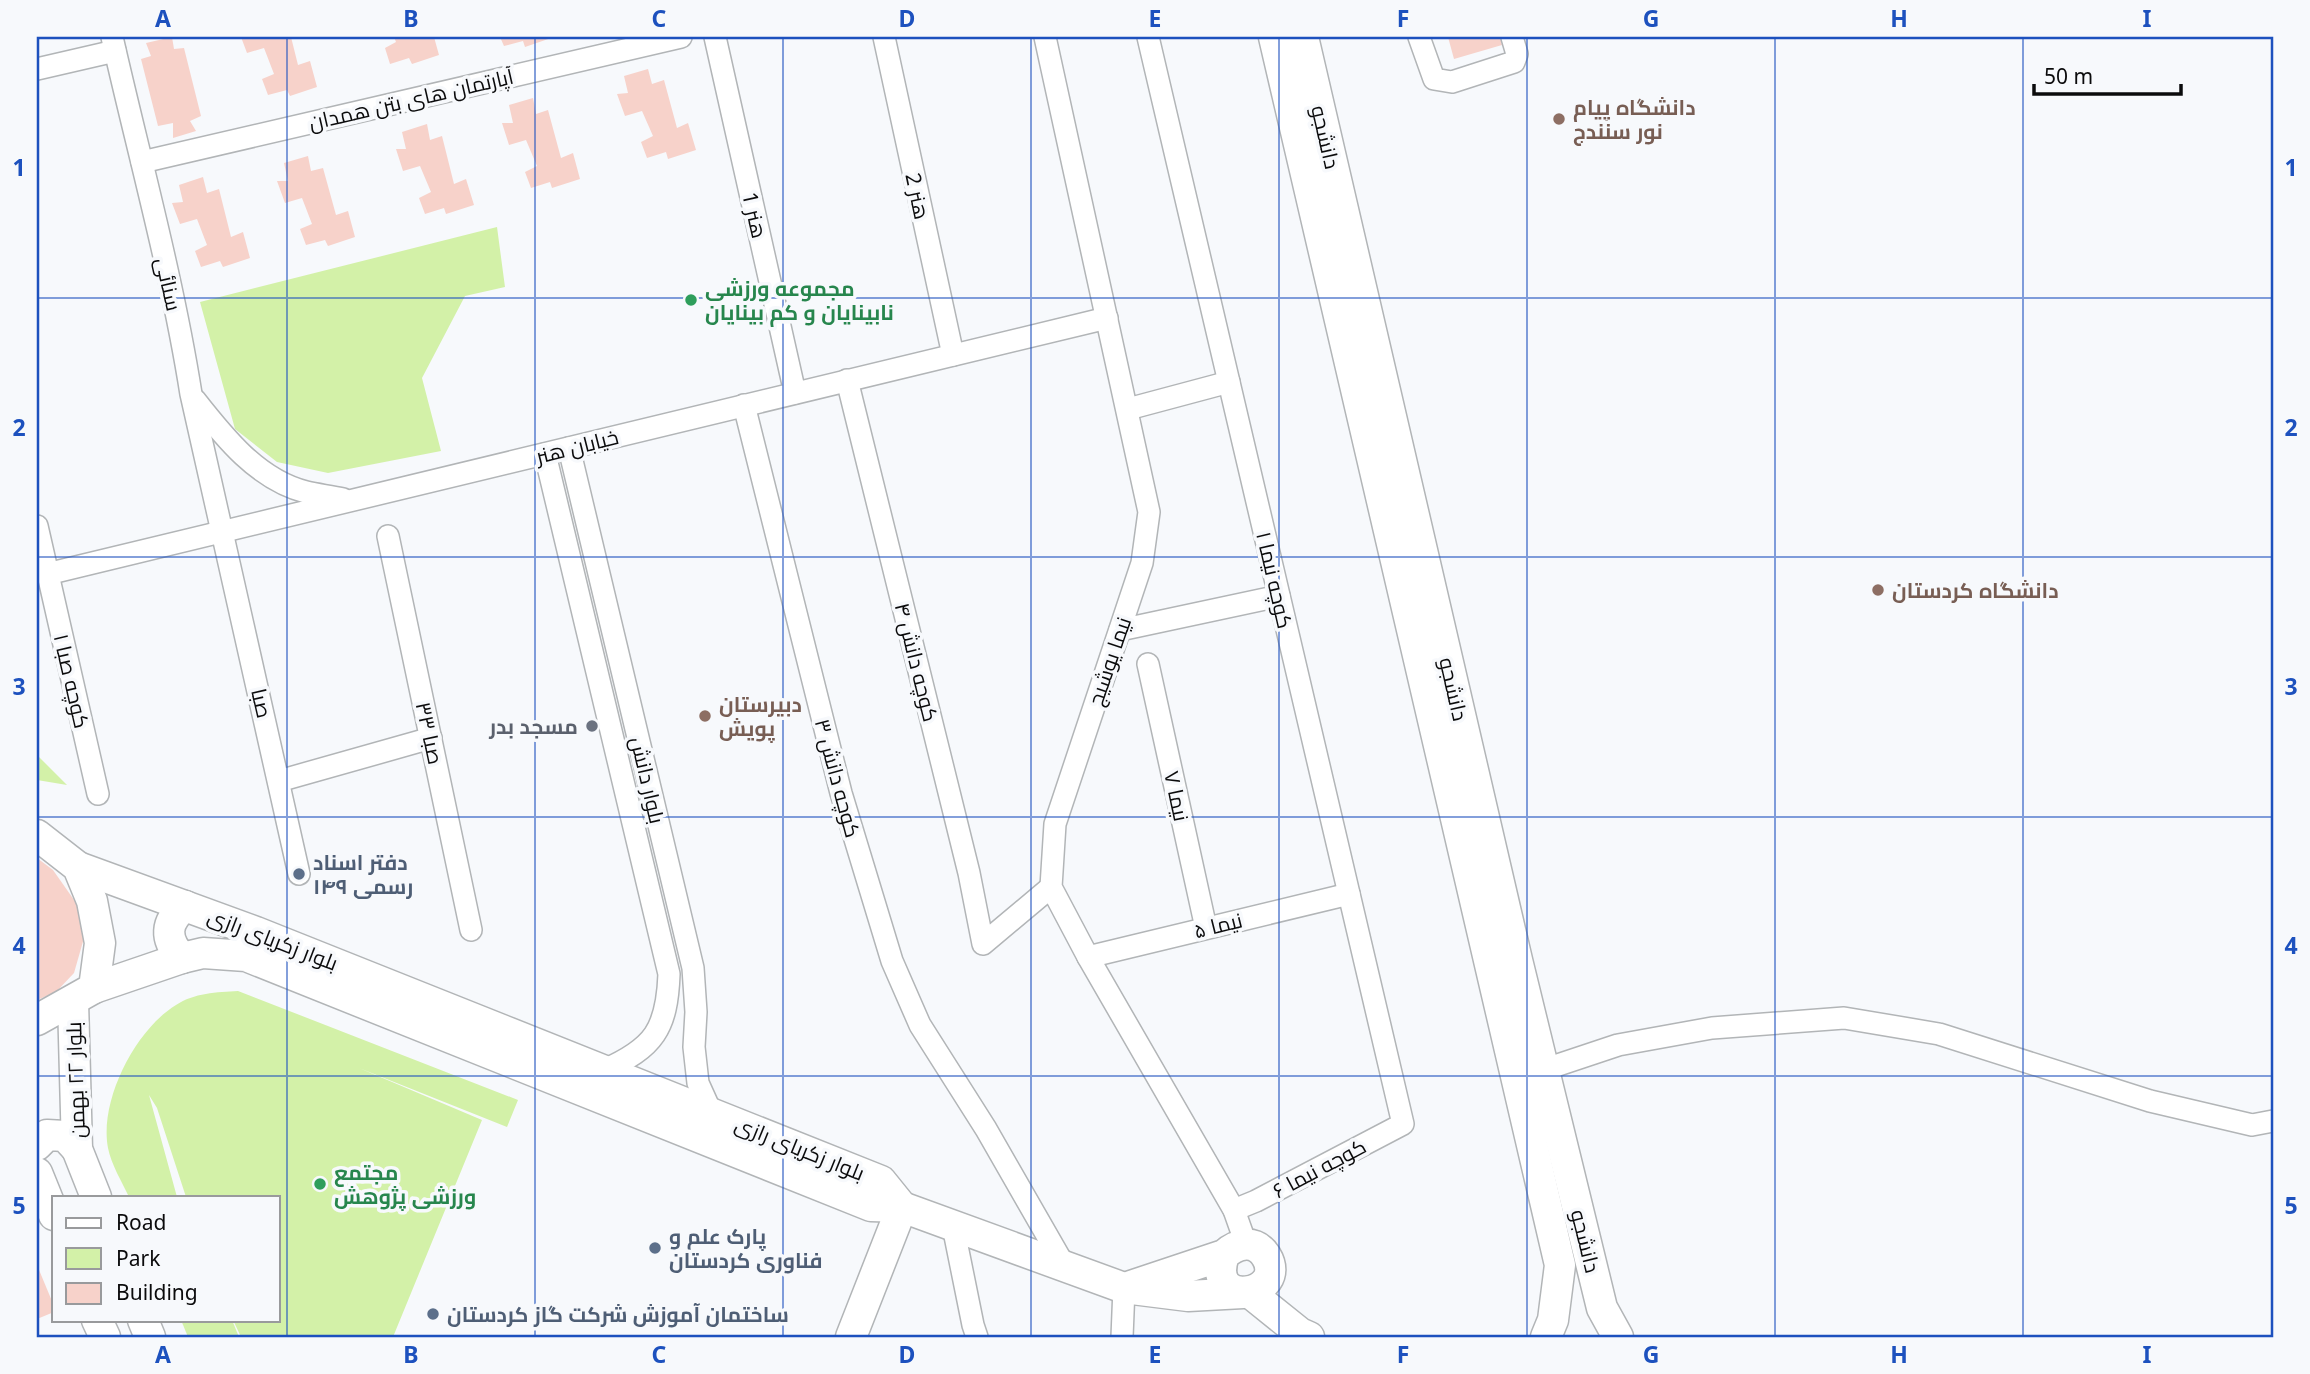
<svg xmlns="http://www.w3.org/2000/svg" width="2310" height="1374" font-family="'Noto Sans',Cairo,sans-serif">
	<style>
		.green { fill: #d3f1a8 }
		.building { fill: #f7d2ca }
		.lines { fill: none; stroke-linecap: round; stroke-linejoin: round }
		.street-casing { stroke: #b2b5b7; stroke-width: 24 }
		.secondary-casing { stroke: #b2b5b7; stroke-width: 33 }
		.street { stroke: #fff; stroke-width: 21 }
		.secondary { stroke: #fff; stroke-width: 30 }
		.grid { fill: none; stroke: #1d51be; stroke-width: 2; stroke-opacity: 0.55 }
		.education-dot { fill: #8d6e63; stroke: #f7f9fc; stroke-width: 2.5 }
		.leisure-dot { fill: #2e9e5b; stroke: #f7f9fc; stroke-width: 2.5 }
		.worship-dot { fill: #6b7280; stroke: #f7f9fc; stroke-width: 2.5 }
		.service-dot { fill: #5c6f8a; stroke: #f7f9fc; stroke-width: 2.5 }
		.labels { text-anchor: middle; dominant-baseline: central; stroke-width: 7; stroke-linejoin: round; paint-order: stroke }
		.street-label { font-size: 21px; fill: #0b0b0c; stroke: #f7f9fc }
		.education-label { font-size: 21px; font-weight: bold; fill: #785e54; stroke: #f7f9fc; text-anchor: start }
		.leisure-label { font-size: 21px; font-weight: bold; fill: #27864d; stroke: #f7f9fc; text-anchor: start }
		.worship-label { font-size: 21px; font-weight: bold; fill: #5b616d; stroke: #f7f9fc; text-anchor: end }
		.service-label { font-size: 21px; font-weight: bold; fill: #4e5e75; stroke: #f7f9fc; text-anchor: start }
		.neatline { fill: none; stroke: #1d51be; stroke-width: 2.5 }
		.grid-label { font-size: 23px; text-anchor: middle; font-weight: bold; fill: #1d51be }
	</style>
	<rect width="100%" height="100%" fill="#f7f9fc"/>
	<g class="green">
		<path d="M497 227 505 287 465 296 422 378 441 451 328 473 277 462 235 429 200 302Z"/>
		<path d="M37 755 67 785 37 780Z"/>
		<path d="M238 991 518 1100 507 1127 359 1068 482 1120 393 1337H241L233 1320H278V1197H186L157 1108 149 1095 177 1197H129C122 1182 111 1164 108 1148 99 1101 135 1030 176 1005 194 993 217 992 238 991Z"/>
		<path d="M181 1320H232L239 1337H188Z"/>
	</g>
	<g class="building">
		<path d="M172 37 174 49 184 48 201 116 190 121 196 131 173 138V123L158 126 141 59 151 56 146 43Z"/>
		<path d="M241 37H291L298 65 310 61 317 87 290 96 287 90 268 95 262 79 274 74 264 48 247 53Z"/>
		<path d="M394 37H434L439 55 412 64 409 58 390 64 385 48 396 42Z"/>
		<path d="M500 37H554L525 47 523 41 504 46Z"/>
		<path d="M1448 37H1500L1502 45 1454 59Z"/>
		<path d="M648 69 652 84 664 80 677 128 688 123 696 150 668 159 666 152 647 158 641 142 653 136 642 111 625 116 617 94 628 93 624 76Z"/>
		<path d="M533 98 536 114 548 110 561 158 573 153 580 179 552 188 550 182 531 188 525 172 537 166 526 140 509 145 502 123H513L509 105Z"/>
		<path d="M427 124 430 140 442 136 454 184 466 179 474 205 446 214 444 208 425 214 419 198 431 192 420 166 403 171 396 149H406L402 132Z"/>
		<path d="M308 156 311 171 323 168 336 215 348 211 355 237 328 246 325 240 306 245 300 229 312 224 302 198 285 203 277 181H288L284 163Z"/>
		<path d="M203 177 207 193 219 189 231 237 243 232 250 258 223 267 220 261 201 267 195 251 207 245 197 219 180 224 172 203 183 202 179 185Z"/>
		<path d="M37 858 53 870 79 907 84 938 74 973 56 992 37 1000Z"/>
		<path d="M37 1265 54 1306V1312L37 1319Z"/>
	</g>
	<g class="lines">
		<g class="street-casing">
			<g id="street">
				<path d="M112 37C139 156 172 274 191 394L299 874"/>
				<path d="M715 37 795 393"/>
				<path d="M884 37 953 355"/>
				<path d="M1045 37 1149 512 1142 563 1055 824 1051 887 1088 957 1234 1210 1246 1244"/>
				<path d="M1148 37 1403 1124 1256 1201 1234 1210"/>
				<path d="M1419 37 1434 79 1452 82 1514 62 1517 54 1512 37"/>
				<path d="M37 69 115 51"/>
				<path d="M142 162 681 37"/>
				<path d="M847 380 969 873 983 944 1051 887"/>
				<path d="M195 400C224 437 258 480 306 492 318 495 331 496 343 499"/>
				<path d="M744 405 841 793 892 961 920 1025 986 1129 1064 1265"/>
				<path d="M1128 409 1229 382"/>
				<path d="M569 448 693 968 696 1012 694 1047 698 1083 712 1114"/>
				<path d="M545 454 669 974C667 1029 654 1048 604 1070"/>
				<path d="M37 526 98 794"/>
				<path d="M388 536 471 930"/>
				<path d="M47 574 1107 318"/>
				<path d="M1120 630 1279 596"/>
				<path d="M1148 664 1206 928"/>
				<path d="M279 781 431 738"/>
				<path d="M1088 957 1349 894"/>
				<path d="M1543 1070 1618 1045 1712 1028 1844 1018 1939 1034 2150 1101 2252 1125 2273 1121"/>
				<path d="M953 1226 973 1325 977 1337"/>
				<path d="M1122 1337 1124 1288"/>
			</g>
		</g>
		<g class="secondary-casing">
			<g id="secondary">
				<path d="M1274 37 1560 1265 1553 1320 1546 1337"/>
				<path d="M1303 37 1517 960 1602 1308 1618 1337"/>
				<path d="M37 835 78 867 92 901 100 943 94 988 37 1020"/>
				<path d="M78 867 256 932 881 1181 902 1207"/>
				<path d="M182 958C164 939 165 922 185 906"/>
				<path d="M94 988 182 958 203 953 246 956 871 1206 902 1207 1124 1288 1188 1296 1243 1293"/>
				<path d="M73 1001 77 1149 96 1197"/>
				<path d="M37 1145 47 1135 65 1136 77 1149"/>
				<path d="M37 1173 54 1215"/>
				<path d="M1131 1286 1224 1255C1237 1243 1255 1239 1266 1256 1290 1295 1205 1312 1224 1255"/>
				<path d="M1249 1292 1300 1333 1309 1337"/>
				<path d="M97 1320 105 1337"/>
				<path d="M143 1320 150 1337"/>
				<path d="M851 1337 902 1207"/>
			</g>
		</g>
		<use href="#street" class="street"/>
		<use href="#secondary" class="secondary"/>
	</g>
	<path class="grid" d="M287 37V1337M535 37V1337M783 37V1337M1031 37V1337M1279 37V1337M1527 37V1337M1775 37V1337M2023 37V1337M37 298H2273M37 557H2273M37 817H2273M37 1076H2273"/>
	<g class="education-dot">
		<circle cx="1559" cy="119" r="7"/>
		<circle cx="1878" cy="590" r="7"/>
		<circle cx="705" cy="716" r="7"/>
	</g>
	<g class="leisure-dot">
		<circle cx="691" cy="300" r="7"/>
		<circle cx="320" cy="1184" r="7"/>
	</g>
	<circle class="worship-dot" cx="592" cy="726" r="7"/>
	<g class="service-dot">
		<circle cx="299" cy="874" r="7"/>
		<circle cx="655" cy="1248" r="7"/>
		<circle cx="433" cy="1314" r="7"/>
	</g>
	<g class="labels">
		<g class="street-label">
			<text transform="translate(411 99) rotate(-13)">آپارتمان های بتن همدان</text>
			<text transform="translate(1326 137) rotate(77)">دانشجو</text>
			<text transform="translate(918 196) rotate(78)">هنر 2</text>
			<text transform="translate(755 215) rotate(77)">هنر 1</text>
			<text transform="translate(169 284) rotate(77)">سنائی</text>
			<text transform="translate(577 446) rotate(-14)">خیابان هنر</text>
			<text transform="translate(1275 580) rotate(77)">کوچه نیما ۱</text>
			<text transform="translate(1109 661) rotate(-71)">نیما یوشیج</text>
			<text transform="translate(917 662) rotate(76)">کوچه دانش ۴</text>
			<text transform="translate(72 681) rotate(77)">کوچه صبا ۱</text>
			<text transform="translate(1454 689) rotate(77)">دانشجو</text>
			<text transform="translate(262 703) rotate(77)">صبا</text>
			<text transform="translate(430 733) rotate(78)">۳۳ صبا</text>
			<text transform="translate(838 778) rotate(75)">کوچه دانش ۳</text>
			<text transform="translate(648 780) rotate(77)">بلوار دانش</text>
			<text transform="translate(1177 796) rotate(78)">نیما ۷</text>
			<text transform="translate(1218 925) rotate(-14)">نیما ۵</text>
			<text transform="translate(273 939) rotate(21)">بلوار زکریای رازی</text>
			<text transform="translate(75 1080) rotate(-92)">بلوار ۲۲ بهمن</text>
			<text transform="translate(800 1148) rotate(22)">بلوار زکریای رازی</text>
			<text transform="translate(1319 1168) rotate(-28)">کوچه نیما ۶</text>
			<text transform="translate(1586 1241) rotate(76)">دانشجو</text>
		</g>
		<g class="education-label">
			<text x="1573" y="107">دانشگاه پیام<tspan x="1573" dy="24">نور سنندج</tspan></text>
			<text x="1892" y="590">دانشگاه کردستان</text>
			<text x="719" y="704">دبیرستان<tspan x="719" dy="24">پویش</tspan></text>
		</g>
		<g class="leisure-label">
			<text x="705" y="288">مجموعه ورزشی<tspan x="705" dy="24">نابینایان و کم بینایان</tspan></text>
			<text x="334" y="1172">مجتمع<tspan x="334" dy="24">ورزشی پژوهش</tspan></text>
		</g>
		<g class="worship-label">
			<text x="578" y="726">مسجد بدر</text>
		</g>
		<g class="service-label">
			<text x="313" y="862">دفتر اسناد<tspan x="313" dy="24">رسمی ۱۴۹</tspan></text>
			<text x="669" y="1236">پارک علم و<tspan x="669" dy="24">فناوری کردستان</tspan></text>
			<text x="447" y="1314">ساختمان آموزش شرکت گاز کردستان</text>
		</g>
	</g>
	<rect width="2310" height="1374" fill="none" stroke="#f7f9fc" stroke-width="77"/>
	<rect x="52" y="1196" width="228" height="126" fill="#f7f9fc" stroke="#999a9c" stroke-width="2"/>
	<rect x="66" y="1218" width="35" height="10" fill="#ffffff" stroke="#999a9c" stroke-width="2"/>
	<text x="116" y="1230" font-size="21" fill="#0b0b0c">Road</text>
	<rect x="66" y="1248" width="35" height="21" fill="#d3f1a8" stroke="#999a9c" stroke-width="2"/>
	<text x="116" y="1266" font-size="21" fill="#0b0b0c">Park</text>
	<rect x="66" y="1283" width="35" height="21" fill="#f7d2ca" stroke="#999a9c" stroke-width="2"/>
	<text x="116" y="1300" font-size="21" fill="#0b0b0c">Building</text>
	<path d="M2034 84v10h147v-10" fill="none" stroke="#0b0b0c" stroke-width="3.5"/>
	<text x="2044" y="84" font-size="21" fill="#0b0b0c" stroke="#f7f9fc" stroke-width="5" paint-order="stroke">50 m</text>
	<rect x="38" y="38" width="2234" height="1298" class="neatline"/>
	<g class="grid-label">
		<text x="163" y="27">A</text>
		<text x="411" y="27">B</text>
		<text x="659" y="27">C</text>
		<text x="907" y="27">D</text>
		<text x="1155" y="27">E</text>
		<text x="1403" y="27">F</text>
		<text x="1651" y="27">G</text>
		<text x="1899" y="27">H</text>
		<text x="2147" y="27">I</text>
		<text x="19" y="176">1</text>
		<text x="2291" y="176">1</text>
		<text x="19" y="436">2</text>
		<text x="2291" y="436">2</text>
		<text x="19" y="695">3</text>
		<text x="2291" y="695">3</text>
		<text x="19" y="954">4</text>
		<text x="2291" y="954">4</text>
		<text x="19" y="1214">5</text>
		<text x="2291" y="1214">5</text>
		<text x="163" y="1363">A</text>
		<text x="411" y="1363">B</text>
		<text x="659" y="1363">C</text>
		<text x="907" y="1363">D</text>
		<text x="1155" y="1363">E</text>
		<text x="1403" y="1363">F</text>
		<text x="1651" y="1363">G</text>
		<text x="1899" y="1363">H</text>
		<text x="2147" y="1363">I</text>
	</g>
</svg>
